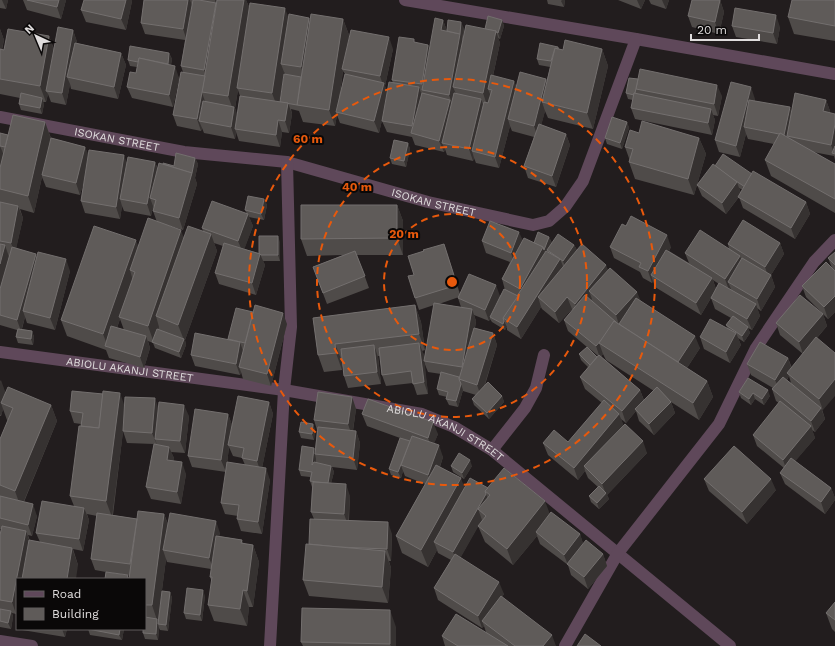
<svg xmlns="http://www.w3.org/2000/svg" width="835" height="646" font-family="'Work Sans',sans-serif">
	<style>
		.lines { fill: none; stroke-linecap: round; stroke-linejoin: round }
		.minor { stroke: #5f485a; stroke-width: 12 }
		.wall { fill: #4f4b49; fill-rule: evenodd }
		.shaded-wall { fill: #363231 }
		.building { fill: #5f5b59; stroke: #736f6e }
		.ring { fill: none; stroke: #e8590c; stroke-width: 2; stroke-dasharray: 7 5 }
		.labels { text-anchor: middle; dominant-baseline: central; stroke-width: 4; stroke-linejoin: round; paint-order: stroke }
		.street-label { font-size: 11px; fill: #e0dddd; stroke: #0a0808 }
		.centre { fill: #e8590c; stroke: #0a0808; stroke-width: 2 }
		.ring-label { font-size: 12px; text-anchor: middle; font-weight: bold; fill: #e8590c; stroke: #0a0808; stroke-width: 4; stroke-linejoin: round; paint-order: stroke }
	</style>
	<rect width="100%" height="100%" fill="#221d1e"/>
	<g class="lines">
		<g class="minor">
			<path d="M405 0 636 39 835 74"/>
			<path id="s1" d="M0 117 184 152 287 162 428 202 533 225 549 221 565 207 583 181 636 39"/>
			<path id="s2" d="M0 352 284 390 422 414 454 427 492 450 730 646"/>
			<path d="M492 450 525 408 536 388 544 355"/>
			<path d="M0 641 32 646"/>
			<path d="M270 646 284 390 291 327 287 162"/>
			<path d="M565 646 618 553 719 424 756 348 814 262 835 240"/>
		</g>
	</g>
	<g class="wall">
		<path d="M0 0H8L6 9 0 8Z"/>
		<path d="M23 0H66L61 19 27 10Z"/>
		<path d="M144 0H246L250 9 289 19 309 18 310 21 343 19 349 35 347 47 393 49 385 86 387 93 393 83 392 80 416 43 428 45 430 48 443 20 447 31 464 28 463 40 485 29 502 20 504 26 500 39 498 38 500 43 493 76 514 81 516 86 547 80 550 67 539 65 537 59 558 47 559 49 563 50 602 49 608 66 593 129 548 118 545 111 541 125 566 134 570 145 556 187 528 178 524 166 534 137 512 131 510 126 499 168 476 163 474 158 473 161 447 155 445 149 444 152 415 145 412 137 387 132 382 121 385 107 379 133 340 123 337 115 335 126 303 122 299 111 291 109 292 114 289 133 282 132 280 147 239 141 236 132 235 139 204 133 202 128 201 131 177 126 173 115 183 72 181 66 185 40 145 34 141 23ZM343 71 345 74 340 94ZM284 72 285 74 280 102H279ZM238 90 240 96 237 115 235 108ZM490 94V96L488 103Z"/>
		<path d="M547 0H565L564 7 548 4Z"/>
		<path d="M618 0H645L641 9Z"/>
		<path d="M649 0H669L666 9 651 4Z"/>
		<path d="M720 0 724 12 719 34 692 27 688 16Z"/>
		<path d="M835 0V41L794 34 788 17Z"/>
		<path d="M132 1 126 30 86 22 81 10Z"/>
		<path d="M732 26 780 27 777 44 736 37Z"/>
		<path d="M0 29 4 40 2 50H4L49 36 54 49 73 30 77 42 76 43 121 53 126 65 118 99 71 89 70 84 66 105 51 102 48 94 46 102H43L44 104 42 114 21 110 19 104 20 98 0 94Z"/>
		<path d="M169 53 172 59 171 65 179 78 173 107 132 98 127 87 136 73 137 67 130 66 128 60Z"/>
		<path d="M629 78 722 96 718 116 713 115 715 120 712 135 635 119 631 108 633 100 628 99 626 93Z"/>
		<path d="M755 99V101L791 112 826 100 830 111V113L835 114V160L834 156 813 152 835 164V213L771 176 765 160 774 144 748 139 746 134 740 157 719 152 715 140Z"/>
		<path d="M45 122 51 138 85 147 88 155 127 162H155L158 169 163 164 174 166 195 158 198 164 195 178 197 184 183 230 167 225 184 237 203 231 202 228 247 214 245 210 264 199 267 205 264 220 249 217 253 226 244 249 259 253 280 242V261H263L265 265 256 295 219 284 215 273 223 246 214 243 217 251 185 340 186 345 181 358 155 348 153 343 148 341 150 348 144 368 109 358 106 350 67 336 61 320 138 246 157 222 153 211 154 209 153 206 151 216 124 211 122 206 120 219 85 213 81 201 85 176 80 195 46 187 42 177 34 213 20 209 23 218 16 248 70 271 55 330 27 323 25 317 22 329 32 331 34 337 33 345 18 343 16 337 17 330 0 325V133L8 135ZM120 319 124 330 117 328Z"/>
		<path d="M627 122 629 128 622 149 607 144 605 138Z"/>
		<path d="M639 133 699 138 706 154 694 195 635 179 629 162 630 161 625 147Z"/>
		<path d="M408 143 410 149 406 167 392 164 390 158Z"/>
		<path d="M715 166 752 174 806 202 810 214 795 239 743 208 739 197 726 214 702 196 697 185ZM739 188 743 190 741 193Z"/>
		<path d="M397 205 403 221V255H357L369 288 327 304 313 267 343 255 307 256 301 239Z"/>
		<path d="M549 237 552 243 550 246 574 245 577 250 608 270 641 301 700 348 687 368 707 381 713 397 699 420 671 402 675 413 654 435 639 421 636 411 626 423 621 419 623 425 647 453 607 495 609 499 599 509 591 502 589 496 598 487 588 478 585 471 578 480 548 455 543 443 568 442 602 403 585 389 580 377 588 367 581 360 579 354 587 347 568 331 564 320 573 310 572 309 559 323 542 309 541 307 521 339 507 330V327L505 330 492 322 490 319 489 321 474 315 476 321 475 328 493 333 497 345 485 385 502 396 504 402 489 419 474 405 472 399 476 395 463 391V390L458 407 449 405 446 399 447 397 439 395 437 389 441 374 428 372 424 362 428 394 417 395 413 383 386 386 382 375 380 356H378L381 384 348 388 344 376 342 360V370L324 372 318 355 313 318 415 305 421 322 425 350 422 351 424 355V360L434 305 419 310 415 298 414 275 424 251 444 244 460 294 500 296 505 290 502 279 510 262 486 253 482 241 522 240 534 243ZM459 297 458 298 461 307 439 304ZM589 348 598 356 597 357ZM603 354 606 360 654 391 644 400 640 390 601 357Z"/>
		<path d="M780 243 784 254 771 275 775 287 761 311 757 308 760 316 752 330 748 328 750 333 744 342 738 338 741 345 730 363 704 349 700 337 728 329 726 325 731 318 715 309 711 298 701 315 655 287 653 281 652 283 643 278 640 272 614 258 610 247H671L669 251 689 263 685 253 729 249 728 244ZM713 280 719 284 716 289Z"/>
		<path d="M835 252V312L828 319 806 297 802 286 832 268 828 258Z"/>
		<path d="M253 313 287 324 271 386 243 379 241 372 240 375 195 366 191 355 229 340 228 339Z"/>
		<path d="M823 314 827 326 817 338 823 410 822 409 825 419 815 432 812 430 815 438 795 461 831 488 835 498V500L825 514 785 484 780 473 784 468 757 446 753 435 779 403 776 401 772 389 773 388 751 375 747 364 788 358 792 368 803 354 780 335 776 323ZM789 376 791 383 787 380Z"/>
		<path d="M748 378 770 396 764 405 755 399 751 405 741 398 739 392Z"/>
		<path d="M0 380 5 392 51 405 57 421 24 502 37 516 32 536 28 535 30 541 40 542 36 533 74 506 70 496 81 424 74 423 70 411 125 407 158 408 189 416 185 453 171 452 174 458 173 461 186 474 181 504 151 499 146 487 154 444 127 443 123 431 113 515 137 519 164 514 168 524 220 533 219 536 242 540 243 544 253 545 259 562 253 607H249L247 626 214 621 208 605 212 582 210 577 211 569 167 562 166 559 158 621V622L170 592 172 598 168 631 160 630 159 628 158 640 145 639 143 633 145 629V579H105L106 572 95 570 91 559 97 516 87 514 89 520 83 551 73 549 78 565 17 579V616L16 614 12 613 13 617 11 629 0 627V535L1 529H0V439L8 420H7L3 409 1 416H0ZM106 572 129 575V577Z"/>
		<path d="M352 397 356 409 353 431H356L360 443 357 470 332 467 334 472 331 483 350 496 349 520 392 534 391 561H389L391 568 388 603 309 596 303 580 314 519 311 512 312 487 310 481V477L301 476 299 470 314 448 315 450 317 430 314 420Z"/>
		<path d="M269 402 273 414 262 468 270 480 262 534 241 531 237 519 238 516 225 514 221 503 245 465 242 458 233 456 229 447 226 472 192 467 188 456 228 414 232 425Z"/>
		<path d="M362 414 438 434 434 443 443 457 440 467 464 488H488L550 514 580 534 583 544 603 554 607 566 588 589 571 575 568 565 540 544 537 536 513 565 485 542 478 526 460 558 504 594 502 597 556 646H445L442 636 486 632 484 626 482 628 438 600 434 588 451 560 438 553 437 550 428 567 402 553 396 536 425 484 405 476 403 471 401 478 391 475 389 469 400 438 367 426Z"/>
		<path d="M313 424 315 430 314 440 301 438 299 432Z"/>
		<path d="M451 466H472L464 479 453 472Z"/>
		<path d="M704 479 776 490 747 524 709 491Z"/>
		<path d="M205 596 202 621 186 619 184 613Z"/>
		<path d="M835 602V632L832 629 826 613Z"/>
		<path d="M396 627V646H303L301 642Z"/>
		<path d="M22 629H67L65 637 22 630Z"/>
		<path d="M88 629H124L122 640 90 635Z"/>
	</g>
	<g class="shaded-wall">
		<path d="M2 0H8L6 9Z"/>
		<path d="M59 0H66L61 19 57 7Z"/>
		<path d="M126 0H132V1L126 30 121 19Z"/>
		<path d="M188 0H190L193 8 187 41 183 29Z"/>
		<path d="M215 0H220L208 82 204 70 216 4Z"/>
		<path d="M244 0H246L251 12 237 88 238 90 235 108 239 119 235 129 236 132 235 139 231 127 234 112 228 96Z"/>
		<path d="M562 0H565L564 7 561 1Z"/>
		<path d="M637 0H645L641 9Z"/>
		<path d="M662 0H669L666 9Z"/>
		<path d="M720 0 724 12 719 34 715 22Z"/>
		<path d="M285 8 291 25 281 64 284 72 278 109 272 93Z"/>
		<path d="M776 15 780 27 777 44 773 33Z"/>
		<path d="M309 18 313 29 305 79 301 67Z"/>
		<path d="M343 19 349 35 344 69H342L343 71 337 112H336L337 115 335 126 329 110Z"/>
		<path d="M443 20 447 31 441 30Z"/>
		<path d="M502 20 504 26 500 39 498 33Z"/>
		<path d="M461 22 464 28 462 39 465 45 453 87 456 94 453 106 449 95Z"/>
		<path d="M0 29 4 40 0 56Z"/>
		<path d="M73 30 77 42 71 78 67 77 70 84 66 105 62 93Z"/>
		<path d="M496 31 500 43 490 89H488L490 94 487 105 483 93Z"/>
		<path d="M49 36 55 53 46 91 48 94 46 102 40 86Z"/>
		<path d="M389 37 393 49 385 86 388 94 379 133 374 121 383 85 380 76Z"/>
		<path d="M428 45 433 56 424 90 422 84Z"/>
		<path d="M602 49 608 66 593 129 587 113Z"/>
		<path d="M121 53 126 65 118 99 114 87Z"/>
		<path d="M169 53 172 59 169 73 167 67Z"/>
		<path d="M175 66 179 78 173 107 169 95Z"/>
		<path d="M546 79 550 90 542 102 545 111 538 138 534 126Z"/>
		<path d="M514 81 518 93 508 119 510 126 499 168 495 157Z"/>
		<path d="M717 85 722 96 718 116 714 104Z"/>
		<path d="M419 87 423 99 415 134 412 126Z"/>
		<path d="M751 87 755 99 748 128 744 127 746 134 740 157 736 146Z"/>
		<path d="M202 93 206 104 199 121 202 128 201 131 197 119Z"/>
		<path d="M42 98 44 104 42 114 40 108Z"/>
		<path d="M481 99 485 110 472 151 474 158 473 161 469 149Z"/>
		<path d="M450 100 454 111 442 143 445 149 444 152 439 141Z"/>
		<path d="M826 100 830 111 827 123 823 111Z"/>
		<path d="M288 103 292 114 289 133 285 121Z"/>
		<path d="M790 107 794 119 787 136 789 143 784 135Z"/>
		<path d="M711 109 715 120 712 135 708 123Z"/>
		<path d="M278 120 282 132 280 147 276 135Z"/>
		<path d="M45 122 51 139 42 175V177L34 213 28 196Z"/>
		<path d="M627 122 629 128 622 149 620 143Z"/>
		<path d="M835 124V154L834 153 831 145Z"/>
		<path d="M566 134 570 145 556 187 552 176Z"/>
		<path d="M699 138 706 154 694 195 688 179Z"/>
		<path d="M408 143 410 149 406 167 404 161Z"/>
		<path d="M0 146 5 158 0 176Z"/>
		<path d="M85 147 90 158 80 195 76 183Z"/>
		<path d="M124 155 128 166 120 199 122 206 120 219 116 207Z"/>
		<path d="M195 158 198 164 195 178 197 184 183 230 179 218Z"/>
		<path d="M155 162 159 173 150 198 153 206 151 216 147 204Z"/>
		<path d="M737 182 741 194 726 214 722 203Z"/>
		<path d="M264 199 267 205 264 220 261 214Z"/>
		<path d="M806 202 810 214 795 239 791 228Z"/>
		<path d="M397 205 403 221V255L397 238Z"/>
		<path d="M18 206 23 218 15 254 11 243Z"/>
		<path d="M248 214 253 226 243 253 238 241Z"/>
		<path d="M181 230 187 247 156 316 159 327 154 343 148 326Z"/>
		<path d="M519 232 524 243 515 264 511 253Z"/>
		<path d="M211 234 217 251 185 340 186 345 181 358 179 352 184 340 178 325Z"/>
		<path d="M667 235 671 247 655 278 651 275 653 281 652 283 648 271Z"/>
		<path d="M278 236 280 242V261L278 255Z"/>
		<path d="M549 237 552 243 548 251 547 250 548 252 546 256 544 250Z"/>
		<path d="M136 240 142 257 135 272 130 270 133 281 119 317 120 319 110 348 108 347 103 334Z"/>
		<path d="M780 243 784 254 771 275 775 287 761 311 757 299 769 279 765 267Z"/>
		<path d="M444 244 448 255 461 297 457 285Z"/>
		<path d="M5 245 9 257 0 292V264Z"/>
		<path d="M574 245 577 250 565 267 563 261Z"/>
		<path d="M543 247 547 259 524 301 520 289Z"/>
		<path d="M36 254 40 265 23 311 25 317 21 331 17 320Z"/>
		<path d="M260 254 265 265 256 295 252 283Z"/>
		<path d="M740 256 744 267 728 282 731 289 729 290 725 279Z"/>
		<path d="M66 259 70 271 55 330 50 318Z"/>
		<path d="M560 259 565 271 538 297 541 307 521 339 517 327Z"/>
		<path d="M606 265 611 277 589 291 592 299 579 315 575 304Z"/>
		<path d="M712 278 716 289 701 315 696 303Z"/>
		<path d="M496 285 500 296 490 317V319L489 321 485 310Z"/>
		<path d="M637 292 642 304 619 325 616 315Z"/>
		<path d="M835 296V312L828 319 824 307Z"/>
		<path d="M567 297 572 309 559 323 555 312Z"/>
		<path d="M756 304 760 316 752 330 747 319Z"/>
		<path d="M415 305 421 322 425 350 419 334Z"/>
		<path d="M472 309 476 321 466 379 462 367Z"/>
		<path d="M283 313 287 324 271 386 267 374Z"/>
		<path d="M823 314 827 326 803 354 799 342Z"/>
		<path d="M504 321 507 327 505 330 503 324Z"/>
		<path d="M616 322 621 334 599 343 603 354 600 358 596 346Z"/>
		<path d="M748 327 750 333 744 342 742 336Z"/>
		<path d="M32 331 34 337 33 345 31 339Z"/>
		<path d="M493 333 497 345 481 396 477 385Z"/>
		<path d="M736 333 741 345 730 363 726 352Z"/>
		<path d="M146 336 150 348 144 368 140 357Z"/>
		<path d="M695 336 700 348 683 374 678 362Z"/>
		<path d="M240 342 244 354 239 367 241 372 240 375 236 364Z"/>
		<path d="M419 343 424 355 428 394 424 382Z"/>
		<path d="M335 344 342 361V370L336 353Z"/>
		<path d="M374 345 378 357 381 384 377 372Z"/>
		<path d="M788 358 792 370 787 373 789 376 780 391 775 380Z"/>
		<path d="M835 379V396L823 410 819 399Z"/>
		<path d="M1 380 7 397 1 403 3 409 1 416 0 414V383Z"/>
		<path d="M707 381 713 397 699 420 693 403Z"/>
		<path d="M461 384 463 390 458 407 456 401Z"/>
		<path d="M640 390 644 401 635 409 636 411 626 423 622 411Z"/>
		<path d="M768 390 770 396 764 405 762 399Z"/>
		<path d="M120 393 126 410 112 517 106 501Z"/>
		<path d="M753 393 755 399 751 405 749 399Z"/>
		<path d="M502 396 504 402 489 419 487 413Z"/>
		<path d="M352 397 356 409 352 436 348 424Z"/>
		<path d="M155 398 159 410 155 439 157 445 152 433Z"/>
		<path d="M269 402 273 414 261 473 257 461Z"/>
		<path d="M671 402 675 413 654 435 649 424Z"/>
		<path d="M51 405 57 421 21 508 15 491Z"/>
		<path d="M184 405 189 416 185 453 180 441Z"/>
		<path d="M821 408 825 419 815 432 811 421Z"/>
		<path d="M228 414 232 425 228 445 229 447 226 472 221 460Z"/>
		<path d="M619 414 624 426 584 466 585 471 578 480 574 468Z"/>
		<path d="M433 422 438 434 432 449 428 438Z"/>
		<path d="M313 424 315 430 314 440 312 434Z"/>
		<path d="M811 426 815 438 787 471 783 460Z"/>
		<path d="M356 431 360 443 357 470 353 458Z"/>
		<path d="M643 441 647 453 607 495 609 499 599 509 597 503 606 494 602 484Z"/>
		<path d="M439 445 443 457 433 487 428 475Z"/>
		<path d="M169 447 174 458 172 471 167 460Z"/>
		<path d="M314 448 317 454H315L316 459 315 471 312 465Z"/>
		<path d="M470 460 472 466 464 479 462 473Z"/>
		<path d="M182 462 186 474 181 504 177 492Z"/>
		<path d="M401 465 403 471 401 478 398 472Z"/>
		<path d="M331 466 334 472 329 491 327 485Z"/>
		<path d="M266 468 270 480 262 534 258 522Z"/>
		<path d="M461 478 467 495 434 542 437 550 428 567 421 550Z"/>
		<path d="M771 479 776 490 747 524 742 512Z"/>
		<path d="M346 484 350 496 348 525 344 514Z"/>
		<path d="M831 488 835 498V500L825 514 821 502Z"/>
		<path d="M486 494 490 505 478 509 482 520 457 564 453 552Z"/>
		<path d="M545 501 551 517 536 532 537 536 513 565 507 549Z"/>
		<path d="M33 504 37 516 32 536 28 525Z"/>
		<path d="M84 508 89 520 83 551 79 539Z"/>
		<path d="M164 514 170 530 163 550 166 559 158 621 159 625 158 624 159 628 158 640 156 634 157 620 152 605Z"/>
		<path d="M216 521 220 533 214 570 209 558Z"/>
		<path d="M388 522 392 534 391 561 387 549Z"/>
		<path d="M26 531 30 542 23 579H17V609L16 614 12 602Z"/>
		<path d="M580 534 584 546 568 565 564 555Z"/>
		<path d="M253 545 259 562 253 607 247 591Z"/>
		<path d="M72 548 78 565 76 579H67Z"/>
		<path d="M385 551 391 568 388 603 382 587Z"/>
		<path d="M603 554 607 566 588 589 584 577Z"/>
		<path d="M499 582 504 594 485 623 482 621 484 626 482 628 478 616Z"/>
		<path d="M203 590 205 596 202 621 200 615Z"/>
		<path d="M243 590 249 607 247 626 240 609Z"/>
		<path d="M170 592 172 598 168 631 166 625Z"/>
		<path d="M390 610 396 627V646H391L390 644Z"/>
		<path d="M11 611 13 617 11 629 8 623Z"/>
		<path d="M62 629H67L65 637Z"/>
		<path d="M120 629H124L122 640 119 635Z"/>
		<path d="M552 635 556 646H543Z"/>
	</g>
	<g class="building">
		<path d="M27 0H59L57 7Z"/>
		<path d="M84 0H126L121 19 81 10Z"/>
		<path d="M144 0H188L183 29 141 23Z"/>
		<path d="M193 0H199L216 3 204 70 181 66Z"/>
		<path d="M217 0H244L228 96 202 92Z"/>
		<path d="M692 0H720L715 22 688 16Z"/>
		<path d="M792 0H835V26L788 17Z"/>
		<path d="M250 3 285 8 272 93 237 88Z"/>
		<path d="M735 8 776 15 773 33 732 26Z"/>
		<path d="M289 14 309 18 301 67 281 64Z"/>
		<path d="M311 14 343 19 329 110 297 105Z"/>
		<path d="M488 16 502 20 498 33 496 32V31L485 29Z"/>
		<path d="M435 18 443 20 441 30 460 34 449 95 422 90Z"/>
		<path d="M448 20 461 22 460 34 447 31Z"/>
		<path d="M466 25 496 31 483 93 453 87Z"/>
		<path d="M58 27 73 30 62 93 46 91Z"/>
		<path d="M8 29 49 36 40 86 0 79V49L4 50Z"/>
		<path d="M351 30 389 37 380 76 342 69Z"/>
		<path d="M399 37 414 39V42L428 45 422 84 392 80Z"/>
		<path d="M565 40 602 49 587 113 542 102 555 48 563 50Z"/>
		<path d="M75 43 121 53 114 87 67 77Z"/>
		<path d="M540 43 558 47V49L555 48 551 61 537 59Z"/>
		<path d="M130 46 169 53 168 64 139 58 138 62 128 60Z"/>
		<path d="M139 58 175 66 169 95 127 87 130 72 136 73Z"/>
		<path d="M640 69 717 85 714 104 636 89Z"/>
		<path d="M181 72 205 76 197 119 173 115Z"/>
		<path d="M520 72 546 79 534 126 508 119Z"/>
		<path d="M284 74 301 77 297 105 280 102Z"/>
		<path d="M345 74 384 83 374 121 336 112Z"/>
		<path d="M491 75 514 81 495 157 472 151 484 102 488 103 492 90 488 89Z"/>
		<path d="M629 78 638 79 635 93H634V95L626 93Z"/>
		<path d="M389 82 419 87 412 126 382 121Z"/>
		<path d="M731 82 751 87 736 146 715 140Z"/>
		<path d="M21 93 42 98 40 108 19 104Z"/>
		<path d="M422 93 450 100 439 141 411 133Z"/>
		<path d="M454 93 481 99 469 149 442 143Z"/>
		<path d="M634 93 711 109 708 123 631 108Z"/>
		<path d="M795 93 826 100 823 111 835 114V124L831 145 787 136Z"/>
		<path d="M240 96 288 103 285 121 278 120 276 135 235 129Z"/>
		<path d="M749 100 790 107 784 135 780 133 779 134 744 127Z"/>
		<path d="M203 101 234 107 231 127 199 121Z"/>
		<path d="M13 115 45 122 28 196 0 189V168Z"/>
		<path d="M612 117 627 122 620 143 605 138Z"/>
		<path d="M642 121 699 138 688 179 629 162 633 149 625 147 630 130 639 133Z"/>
		<path d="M539 124 566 134 552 176 524 166Z"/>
		<path d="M0 133 8 135 5 147 0 146Z"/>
		<path d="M780 133 835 164V199L765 160Z"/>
		<path d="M51 138 85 147 76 183 42 175Z"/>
		<path d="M394 140 408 143 404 161 390 158Z"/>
		<path d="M835 146V154L832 153Z"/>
		<path d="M89 150 124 155 116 207 81 201Z"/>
		<path d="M176 153 195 158 192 173 163 164V163L174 166Z"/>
		<path d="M723 154 752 174 745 187 733 179 715 166Z"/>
		<path d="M128 157 155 162 147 204 120 199Z"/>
		<path d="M159 163 192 173 179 218 153 211 156 200 150 198Z"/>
		<path d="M713 164 737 182 722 203 697 185Z"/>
		<path d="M753 171 806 202 791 228 738 197Z"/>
		<path d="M248 196 264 199 261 214 245 210Z"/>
		<path d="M212 201 248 214 238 241 202 228Z"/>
		<path d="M0 202 18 206 11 243 0 241Z"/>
		<path d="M301 205H397V238L301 239Z"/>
		<path d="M631 216 667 235 648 271 639 267 641 263 610 247 622 224 626 226Z"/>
		<path d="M148 218 181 230 148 326 119 317 135 272 130 270Z"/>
		<path d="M743 220 780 243 765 267 728 244Z"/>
		<path d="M490 221 519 232 511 253 482 241Z"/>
		<path d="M94 226 136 240 103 334 61 320Z"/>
		<path d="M188 226 211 234 178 325 156 316Z"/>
		<path d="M700 230 740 256 725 279 685 253Z"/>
		<path d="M538 232 549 237 544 250 543 247 534 243Z"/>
		<path d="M558 234 574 245 563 261 547 250Z"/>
		<path d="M259 236H278V255H261L259 253Z"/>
		<path d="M524 238 543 247 520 289 502 279Z"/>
		<path d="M224 243 260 254 252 283 215 273Z"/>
		<path d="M0 244 5 245 0 264Z"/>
		<path d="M444 244 457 285 415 298 408 276 414 275 408 256 424 251 423 250Z"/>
		<path d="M582 244 606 265 575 304 567 297 555 312 538 297Z"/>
		<path d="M12 247 36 254 17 320 0 315V289Z"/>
		<path d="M666 250 712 278 696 303 651 275Z"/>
		<path d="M355 251 365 276 323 293 313 267Z"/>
		<path d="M546 251 560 259 517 327 503 318Z"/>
		<path d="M38 252 66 259 50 318 23 311Z"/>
		<path d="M835 252V265L828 258Z"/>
		<path d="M742 258 771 275 757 299 728 282Z"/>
		<path d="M826 262 835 271V296L824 307 802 286Z"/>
		<path d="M610 268 637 292 616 315 589 291Z"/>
		<path d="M469 274 496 285 485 310 458 298Z"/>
		<path d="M719 283 756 304 747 319 711 298Z"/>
		<path d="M504 289 518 296 503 318 504 321 503 324 490 317Z"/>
		<path d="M585 295 616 322 614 321 604 337 596 346 564 320Z"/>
		<path d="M800 295 823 314 799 342 776 323Z"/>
		<path d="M636 298 695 336 678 362 619 324Z"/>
		<path d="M434 303 472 309 462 367 424 361Z"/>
		<path d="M255 305 283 313 267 374 239 367Z"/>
		<path d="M415 305 419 334 335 344 336 353 318 355 313 318Z"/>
		<path d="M236 308 253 312 245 343 228 339Z"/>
		<path d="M733 316 748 327 742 336 726 325Z"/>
		<path d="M710 319 736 333 726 352 700 337Z"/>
		<path d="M614 321 707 381 693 403 599 343Z"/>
		<path d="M111 326 146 336 140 357 105 346Z"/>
		<path d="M474 328 493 333 477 385 459 379Z"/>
		<path d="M18 329 32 331 31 339 16 337Z"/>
		<path d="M157 329 184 339 179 352 152 342Z"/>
		<path d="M195 333 240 342 236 364 191 355Z"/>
		<path d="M816 337 835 353V379L819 399 787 373Z"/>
		<path d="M760 342 788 358 775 380 747 364Z"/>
		<path d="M419 343 424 382 413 384 411 371 382 375 379 348Z"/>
		<path d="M374 345 377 372 344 376 341 349Z"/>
		<path d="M587 347 597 357 590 365 579 354Z"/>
		<path d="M599 355 640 390 622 411 580 377Z"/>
		<path d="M441 372 459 377V379L461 384 456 401 446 399 448 392 437 389Z"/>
		<path d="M783 377 821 408 811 421 772 389Z"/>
		<path d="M748 378 768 390 762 399 753 393 749 399 739 392Z"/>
		<path d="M488 382 502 396 487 413 472 399Z"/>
		<path d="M8 387 51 405 15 491 0 485V439L13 408 1 403Z"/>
		<path d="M657 387 671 402 649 424 635 409Z"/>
		<path d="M72 391 103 394 99 428 81 426 83 413 70 411Z"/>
		<path d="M103 391 120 393 106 501 70 496 79 426 99 428Z"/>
		<path d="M318 392 352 397 348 424 314 420Z"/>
		<path d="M238 396 269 402 257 461 242 458 244 448 228 445Z"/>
		<path d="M125 397 155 398 152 433 123 431Z"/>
		<path d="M368 399 433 422 428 438 362 414Z"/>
		<path d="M604 400 619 414 574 468 543 443 554 430 568 442Z"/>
		<path d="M780 401 811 426 783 460 753 435Z"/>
		<path d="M159 402 184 405 180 441 155 439Z"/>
		<path d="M195 409 228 414 221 460 188 456Z"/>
		<path d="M301 422 313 424 312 434 299 432Z"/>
		<path d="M625 424 643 441 602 484 584 466Z"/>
		<path d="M318 427 356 431 353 458 315 454Z"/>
		<path d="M412 436 439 445 428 475 401 465Z"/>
		<path d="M400 438 410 441 398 472 389 469Z"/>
		<path d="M154 444 169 447 167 460 182 462 177 492 146 487Z"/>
		<path d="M302 446 314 448 312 465 314 462 331 466 328 483 317 482 310 481 312 472 299 470Z"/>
		<path d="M734 446 771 479 742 512 704 479Z"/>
		<path d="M459 453 470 460 462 473 451 466Z"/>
		<path d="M791 458 831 488 821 502 780 473Z"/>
		<path d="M227 462 266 468 258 522 237 519 239 505 221 503Z"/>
		<path d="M436 465 461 478 421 550 396 536Z"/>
		<path d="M504 468 545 501 507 549 478 526 486 516 478 509 490 495 485 491Z"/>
		<path d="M470 478 488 488 485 491 486 494 453 552 434 542Z"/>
		<path d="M313 482 346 484 344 514 311 512Z"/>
		<path d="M599 486 606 493 597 503 589 496Z"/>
		<path d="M0 496 33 504 28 525 0 518Z"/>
		<path d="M42 501 84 508 79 539 36 533Z"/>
		<path d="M138 511 164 514 152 605H145V579H129Z"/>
		<path d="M551 512 580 534 564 555 536 532Z"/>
		<path d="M97 513 137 519 130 564 91 559Z"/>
		<path d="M170 513 216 521 209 558 163 550Z"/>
		<path d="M310 519 388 522 387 549 338 547 309 544Z"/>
		<path d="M2 526 26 531 12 602 0 600V535Z"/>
		<path d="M216 536 242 540 241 543 253 545 247 591 243 590 240 609 208 605 212 577H210Z"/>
		<path d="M29 540 72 548 67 579H22Z"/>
		<path d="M586 540 603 554 584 577 567 564Z"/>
		<path d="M306 544 385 551 382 587 303 580Z"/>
		<path d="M455 554 499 582 478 616 434 588Z"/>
		<path d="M106 572 128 575 127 579H105Z"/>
		<path d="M187 588 203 590 200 615 184 613Z"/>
		<path d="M162 591 170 592 166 625 158 624Z"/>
		<path d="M501 596 552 635 543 646H515L482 621Z"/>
		<path d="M835 602V620L826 613Z"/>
		<path d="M302 608 390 610V644L301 642Z"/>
		<path d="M0 609 11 611 8 623 0 621Z"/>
		<path d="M456 614 508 646H458L442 636Z"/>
		<path d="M145 617 157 619 156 634 143 633V629H145Z"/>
		<path d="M88 629H120L119 635Z"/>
		<path d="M585 634 601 646H577Z"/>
	</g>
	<g class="ring">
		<circle cx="452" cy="282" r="68"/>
		<circle cx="452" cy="282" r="135"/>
		<circle cx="452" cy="282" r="203"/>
	</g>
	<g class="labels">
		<g class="street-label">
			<text stroke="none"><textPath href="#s1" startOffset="119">ISOKAN STREET</textPath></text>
			<text stroke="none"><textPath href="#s1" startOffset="443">ISOKAN STREET</textPath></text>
			<text stroke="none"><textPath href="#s2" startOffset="131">ABIOLU AKANJI STREET</textPath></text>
			<text stroke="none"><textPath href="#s2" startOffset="455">ABIOLU AKANJI STREET</textPath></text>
		</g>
	</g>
	<circle cx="452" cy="282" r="6" class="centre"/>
	<g class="ring-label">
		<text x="308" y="143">60 m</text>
		<text x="357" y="191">40 m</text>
		<text x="404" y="238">20 m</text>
	</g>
	<rect x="16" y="578" width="130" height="52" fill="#0a0808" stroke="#605d5d"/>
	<rect x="24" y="591" width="20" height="6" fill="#5f485a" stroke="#605d5d"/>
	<text x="52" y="598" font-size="12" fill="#e0dddd">Road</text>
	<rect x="24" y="608" width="20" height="12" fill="#5f5b59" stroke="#605d5d"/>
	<text x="52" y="618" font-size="12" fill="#e0dddd">Building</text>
	<g transform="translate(36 36) rotate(316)" stroke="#0a0808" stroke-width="3" paint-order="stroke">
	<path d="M0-3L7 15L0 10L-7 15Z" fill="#e0dddd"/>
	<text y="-6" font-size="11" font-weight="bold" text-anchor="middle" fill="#e0dddd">N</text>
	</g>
	<path d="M691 34v6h68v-6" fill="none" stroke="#e0dddd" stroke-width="2"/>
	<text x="697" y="34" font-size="12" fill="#e0dddd" stroke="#0a0808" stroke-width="3" paint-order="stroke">20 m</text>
</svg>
